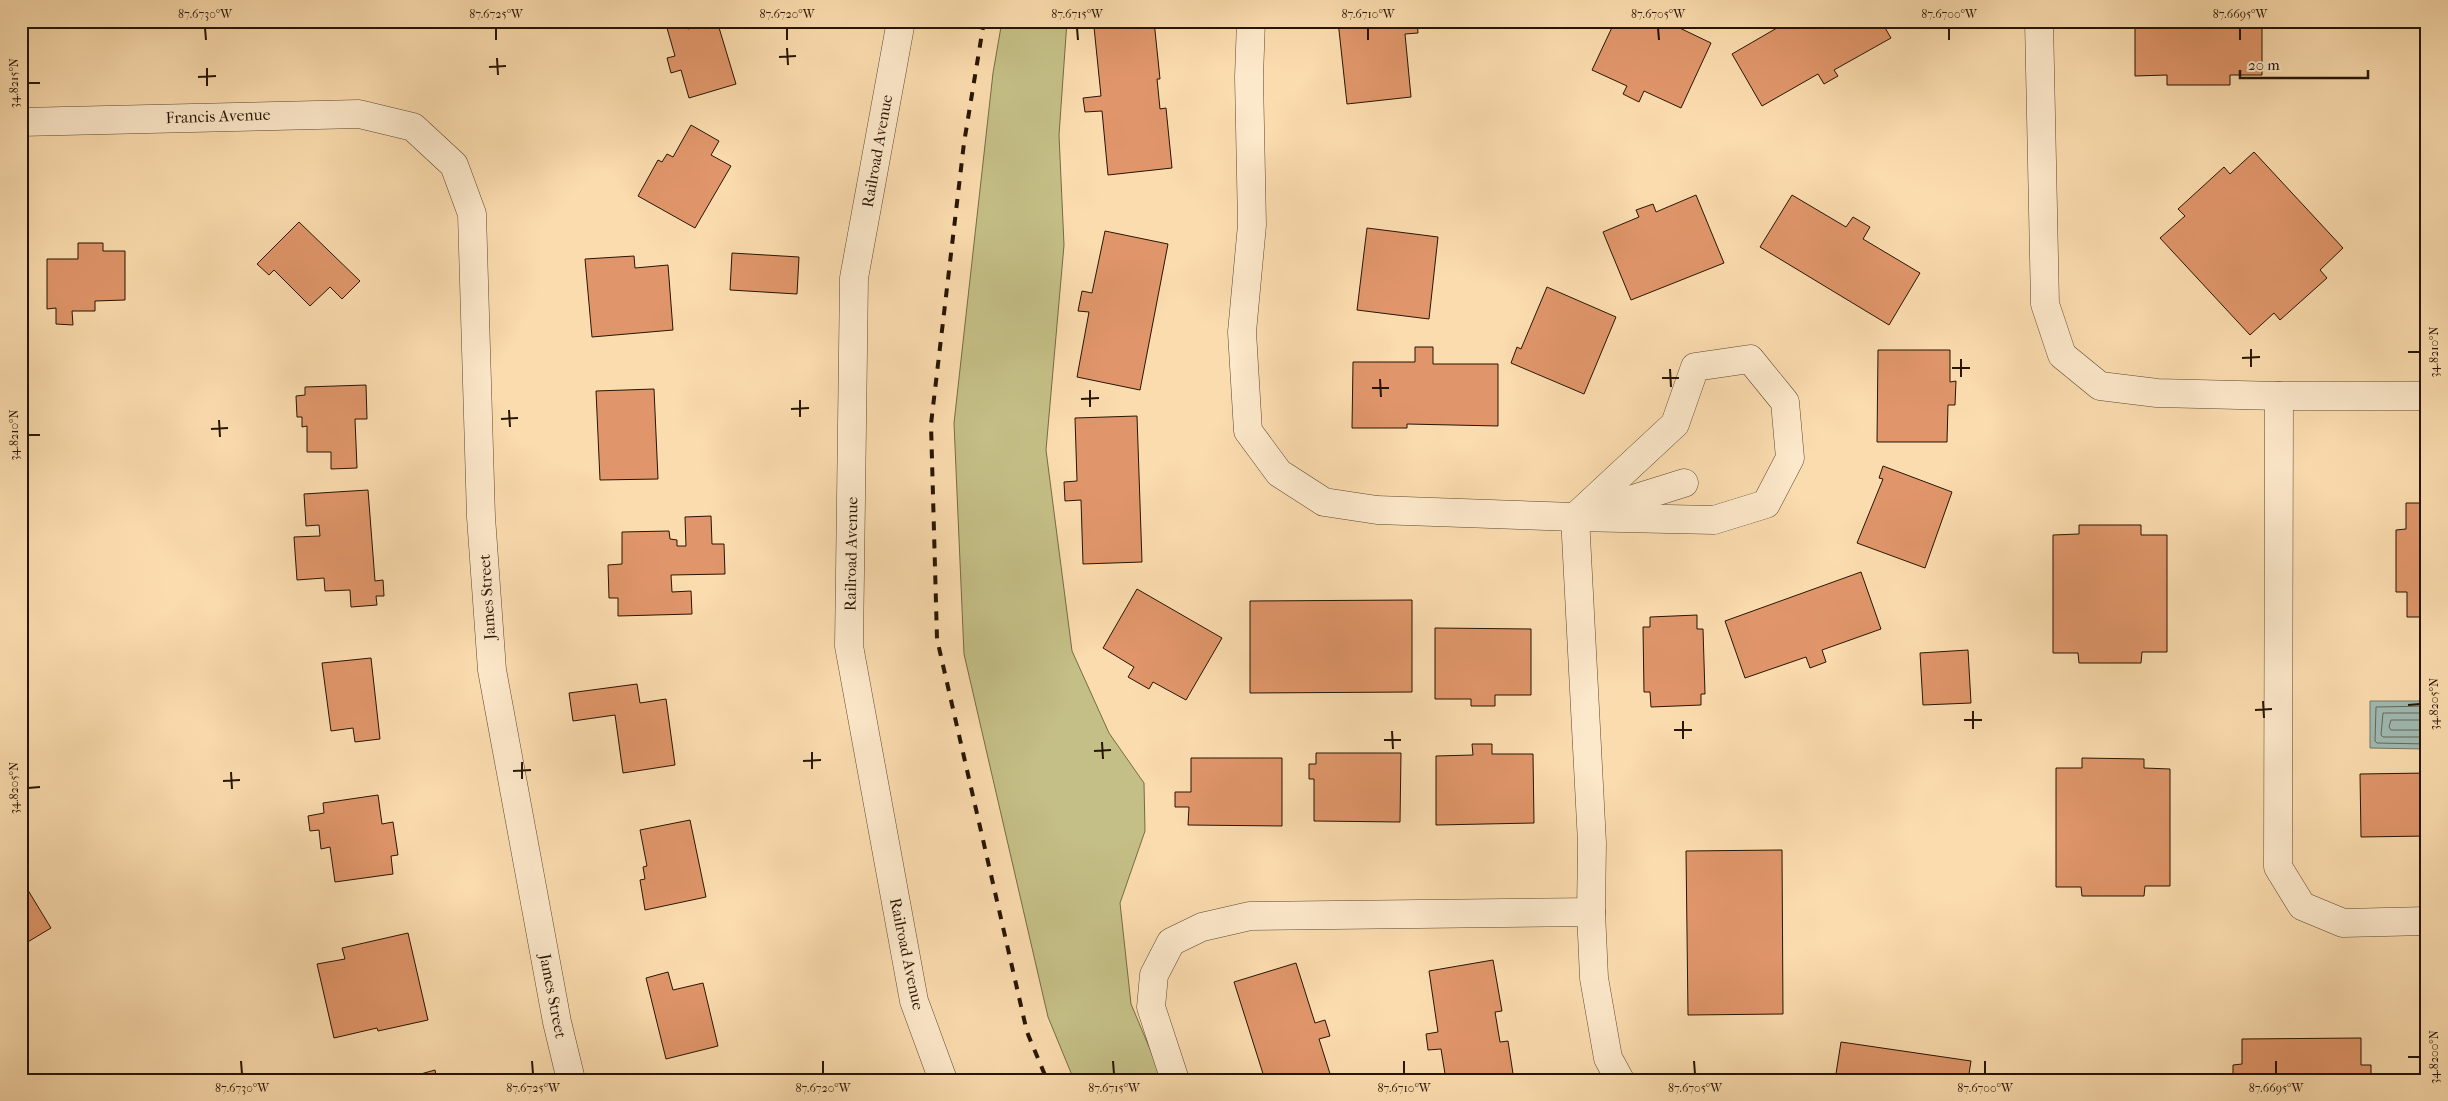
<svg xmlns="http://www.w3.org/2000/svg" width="2448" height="1101" font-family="'IM FELL French Canon',serif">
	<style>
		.green { fill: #c4bf86; stroke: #766a44 }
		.water { fill: #a0bab2; stroke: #70786c }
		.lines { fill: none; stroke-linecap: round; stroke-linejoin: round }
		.shore { stroke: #64685a; stroke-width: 1 }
		.building { fill: #e0966a; stroke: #271503 }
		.street-casing { stroke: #5c472e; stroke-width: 29 }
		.street { stroke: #fce8ca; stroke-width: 28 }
		.rail { stroke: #271503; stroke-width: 4; stroke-dasharray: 9 9; stroke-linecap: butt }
		.ticks { fill: none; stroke: #271503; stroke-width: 2 }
		.labels { text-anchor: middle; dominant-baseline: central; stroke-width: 4; stroke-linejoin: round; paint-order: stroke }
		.street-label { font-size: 16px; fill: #271503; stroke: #fce8ca }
		.neatline { fill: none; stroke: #271503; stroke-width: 2 }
		.ticks-label { font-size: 12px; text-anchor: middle; fill: #271503 }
	</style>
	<rect width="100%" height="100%" fill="#fbdcae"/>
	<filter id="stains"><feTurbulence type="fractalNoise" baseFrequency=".004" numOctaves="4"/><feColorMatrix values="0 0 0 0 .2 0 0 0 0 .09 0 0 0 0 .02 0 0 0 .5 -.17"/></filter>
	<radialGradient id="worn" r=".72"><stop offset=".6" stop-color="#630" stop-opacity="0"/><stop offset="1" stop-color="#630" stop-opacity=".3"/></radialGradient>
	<path class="green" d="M1002 21H1067L1059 135 1064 245 1046 450 1072 651 1109 733 1144 783 1145 831 1120 903 1131 1004 1163 1080H1074L1048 1017 964 654 954 423 993 73Z"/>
	<path class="water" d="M2370 701H2427V749L2370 748Z"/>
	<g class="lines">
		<g class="shore">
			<path d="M2427 706 2376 707 2375 741 2377 743 2427 744"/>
			<path d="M2427 713H2383L2381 735 2383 737H2427"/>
			<path d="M2427 720H2391L2389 727 2391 730H2427"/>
		</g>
	</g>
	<g class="building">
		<path d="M665 21H686L688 29 717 21 736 84 689 98 681 70 671 73 667 58 675 56Z"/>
		<path d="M1154 21 1160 79H1157L1160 109 1166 108 1172 168 1108 175 1102 111 1085 112 1083 98 1101 96 1094 27Z"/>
		<path d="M1338 21H1417L1418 33 1405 34 1411 97 1347 104Z"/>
		<path d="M1506 21H1522V24L1505 23Z"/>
		<path d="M1615 21H1665L1711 43 1681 108 1644 91 1639 102 1623 94 1627 86 1592 70Z"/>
		<path d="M1789 21H1881L1891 38 1834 70 1838 76 1824 84 1818 74 1762 106 1732 54Z"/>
		<path d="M2135 21H2262V75H2230V85H2167V75L2135 76Z"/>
		<path d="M691 125 719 141 711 155 731 166 695 228 638 196 658 160 662 162 667 154 673 157Z"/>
		<path d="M2254 152 2343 248 2320 270 2327 278 2280 320 2274 313 2250 335 2160 238 2185 216 2178 209 2224 167 2230 174Z"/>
		<path d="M1696 195 1724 263 1631 300 1603 232 1639 217 1636 210 1653 204 1656 212Z"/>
		<path d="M1792 195 1846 227 1853 217 1870 227 1863 239 1920 273 1889 325 1760 247Z"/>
		<path d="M299 222 360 281 342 299 330 287 310 306 274 270 269 275 257 264Z"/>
		<path d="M1367 228 1438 237 1429 319 1357 310Z"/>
		<path d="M1105 231 1168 244 1140 390 1077 377 1089 312 1078 311 1082 291 1092 293Z"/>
		<path d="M78 243H103V251H125V300L95 301V311H72L73 325 56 324V308L47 309V259H78Z"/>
		<path d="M732 253 799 257 797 294 730 290Z"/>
		<path d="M634 256 635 268 668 265 673 330 592 337 585 259Z"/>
		<path d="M1547 287 1616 317 1584 394 1511 363 1517 347 1521 349Z"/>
		<path d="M1415 347H1433V364H1498V426L1407 424V428H1352L1353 362H1415Z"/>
		<path d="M1878 350H1950V382L1956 381 1955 405H1948L1947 442H1877Z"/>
		<path d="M21 376 24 427H21Z"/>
		<path d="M366 385 367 419H355L357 468 331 469V452H307V426L302 427V417H297L296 396 305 395V387Z"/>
		<path d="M654 389 658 479 600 480 596 391Z"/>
		<path d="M1137 416 1142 562 1083 564 1081 500 1065 501 1064 482 1077 481 1075 418Z"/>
		<path d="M1883 466 1952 492 1925 568 1857 543 1883 479 1879 478Z"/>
		<path d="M368 490 375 581 383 580 384 596H376L377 605 351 607 350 590 325 591 324 578 297 580 294 537 320 536 319 525 306 526 304 494Z"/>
		<path d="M2406 503H2427V617H2407V592H2396V530L2406 529Z"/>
		<path d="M711 516 712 544H724L725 574 671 575 672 592 691 591 692 614 618 616V598H609L608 565 622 564V532L669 531 670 539 677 540V546H686L685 517Z"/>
		<path d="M2079 525H2141V535H2167V652H2142L2141 663H2079L2078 653H2053V535L2079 534Z"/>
		<path d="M1861 572 1881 629 1822 650 1826 662 1810 668 1806 657 1745 678 1725 621Z"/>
		<path d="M1137 589 1222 638 1186 700 1153 682 1149 689 1128 677 1134 667 1103 648Z"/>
		<path d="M1412 600V692L1250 693V601Z"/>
		<path d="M1697 615V629H1703L1705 694H1701V705L1651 707 1650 692H1644L1643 627H1650V617Z"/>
		<path d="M1435 628 1531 629V695H1495V706H1471V699H1435Z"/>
		<path d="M1968 650 1971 703 1923 705 1920 653Z"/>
		<path d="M371 658 380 739 355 742 353 728 331 731 322 663Z"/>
		<path d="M637 684 640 703 666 699 675 765 623 773 615 715 573 721 569 693Z"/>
		<path d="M1472 744H1492V754H1533L1534 823 1436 825V756L1473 755Z"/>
		<path d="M1316 753H1401L1400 822 1314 821V779H1309V764H1316Z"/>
		<path d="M1191 758H1282V826L1188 825 1189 807H1175V792H1191Z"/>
		<path d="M2082 758 2144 759V768L2170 769V886H2145L2144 896H2082L2081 887H2056V768H2082Z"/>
		<path d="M2427 773V836L2361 837 2360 774Z"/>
		<path d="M378 795 382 824 393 822 398 855 391 856 393 874 335 882 330 847 321 849 319 830 310 831 308 816 324 813 323 803Z"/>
		<path d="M690 820 706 897 645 910 640 880 645 879 643 867 647 866 640 830Z"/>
		<path d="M1782 850 1783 1014 1688 1015 1686 851Z"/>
		<path d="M26 887 51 928 21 946V889Z"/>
		<path d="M408 933 428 1020 378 1031 377 1028 334 1038 317 964 345 959 342 948Z"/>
		<path d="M1493 960 1502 1011 1495 1012 1500 1042 1508 1041 1514 1080H1446L1441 1049 1428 1050 1426 1034 1438 1032 1429 971Z"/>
		<path d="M1296 963 1315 1023 1325 1020 1330 1036 1319 1039 1332 1080H1265L1234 982Z"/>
		<path d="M668 972 673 990 703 983 718 1046 666 1059 646 978Z"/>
		<path d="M2361 1038V1065H2371V1080H2233V1065L2242 1064V1039Z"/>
		<path d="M1841 1042 1971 1061 1968 1080H1835Z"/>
		<path d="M435 1070 437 1080H399Z"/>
	</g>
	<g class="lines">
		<g class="street-casing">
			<g id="street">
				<path d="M901 21 854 278 849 646 914 1001 943 1080"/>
				<path d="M1251 21 1249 77 1252 225 1242 332 1248 431 1279 473 1324 502 1377 510 1575 517 1684 483"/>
				<path d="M2039 21 2045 304 2062 355 2100 386 2157 393 2279 396H2427"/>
				<path d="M21 122 359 114 413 127 454 165 472 214 481 517 492 670 557 1022 571 1080"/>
				<path d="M1750 359 1785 402 1790 458 1766 504 1714 520 1575 517 1675 424 1695 367Z"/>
				<path d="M2279 396 2278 867 2302 906 2343 923 2427 921"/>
				<path d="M1575 517 1592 843 1591 912 1594 978 1608 1058 1620 1080"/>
				<path d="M1175 1080 1151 1007 1154 975 1171 942 1202 927 1250 916 1591 912"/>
			</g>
		</g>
		<use href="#street" class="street"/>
		<path class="rail" d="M984 21 964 143 931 424 937 639 1027 1032 1047 1080"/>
	</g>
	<path class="ticks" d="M205 28 206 40M496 28V40M787 28V40M1077 28 1078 40M1368 28V40M1658 28 1659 40M1949 28V40M2240 28V40M787 48 788 65M779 57 796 56M497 58 498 75M489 67 506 66M207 68V86M198 77 216 76M28 83H40M2251 349V367M2408 352H2420M2242 358 2260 357M1961 359V377M1952 368H1970M1670 369 1671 387M1662 378H1679M1380 379 1381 397M1372 388H1389M1090 390V407M1081 399 1099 398M800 400V417M791 409 809 408M509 410 510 427M501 419 518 418M219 420 220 437M211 429 228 428M28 435H40M2263 701 2264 718M2408 705 2420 704M2255 710 2272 709M1973 711V729M1964 720H1982M1683 721V739M1674 730H1692M1392 731 1393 749M1384 740H1401M1102 742 1103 759M1094 751 1111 750M812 752V769M803 761 821 760M522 762V779M513 771 531 770M231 772 232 789M223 781 240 780M28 788 40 787M2408 1057H2420M241 1061 242 1074M532 1061 533 1074M823 1061V1074M1113 1061 1114 1074M1404 1061V1074M1694 1061 1695 1074M1985 1061V1074M2276 1061V1074"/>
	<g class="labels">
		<g class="street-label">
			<text transform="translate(218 116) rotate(-2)">Francis Avenue</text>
			<text transform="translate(877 151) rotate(-80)">Railroad Avenue</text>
			<text transform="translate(851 554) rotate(-89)">Railroad Avenue</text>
			<text transform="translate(487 597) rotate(-94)">James Street</text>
			<text transform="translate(907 954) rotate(78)">Railroad Avenue</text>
			<text transform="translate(553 996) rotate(79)">James Street</text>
		</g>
	</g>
	<rect width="2448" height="1101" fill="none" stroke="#fbdcae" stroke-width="55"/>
	<path d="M2240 70v8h128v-8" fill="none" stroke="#271503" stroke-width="2.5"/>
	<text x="2248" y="70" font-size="15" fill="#271503" stroke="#fce8ca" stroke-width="4" paint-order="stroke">20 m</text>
	<rect x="28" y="28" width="2392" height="1046" class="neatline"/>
	<g class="ticks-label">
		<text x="205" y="18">87.6730°W</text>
		<text x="496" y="18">87.6725°W</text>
		<text x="787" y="18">87.6720°W</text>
		<text x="1077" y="18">87.6715°W</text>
		<text x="1368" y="18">87.6710°W</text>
		<text x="1658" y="18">87.6705°W</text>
		<text x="1949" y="18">87.6700°W</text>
		<text x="2240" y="18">87.6695°W</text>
		<text transform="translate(14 83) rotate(-90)" y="4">34.8215°N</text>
		<text transform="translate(2434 352) rotate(-90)" y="4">34.8210°N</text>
		<text transform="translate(14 435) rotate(-90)" y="4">34.8210°N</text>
		<text transform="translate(2434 704) rotate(-90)" y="4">34.8205°N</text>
		<text transform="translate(14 788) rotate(-90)" y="4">34.8205°N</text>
		<text transform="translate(2434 1057) rotate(-90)" y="4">34.8200°N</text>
		<text x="242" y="1092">87.6730°W</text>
		<text x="533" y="1092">87.6725°W</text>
		<text x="823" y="1092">87.6720°W</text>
		<text x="1114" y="1092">87.6715°W</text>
		<text x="1404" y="1092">87.6710°W</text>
		<text x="1695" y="1092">87.6705°W</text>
		<text x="1985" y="1092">87.6700°W</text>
		<text x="2276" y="1092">87.6695°W</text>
	</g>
	<rect width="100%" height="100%" filter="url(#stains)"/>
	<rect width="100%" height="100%" fill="url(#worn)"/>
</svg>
